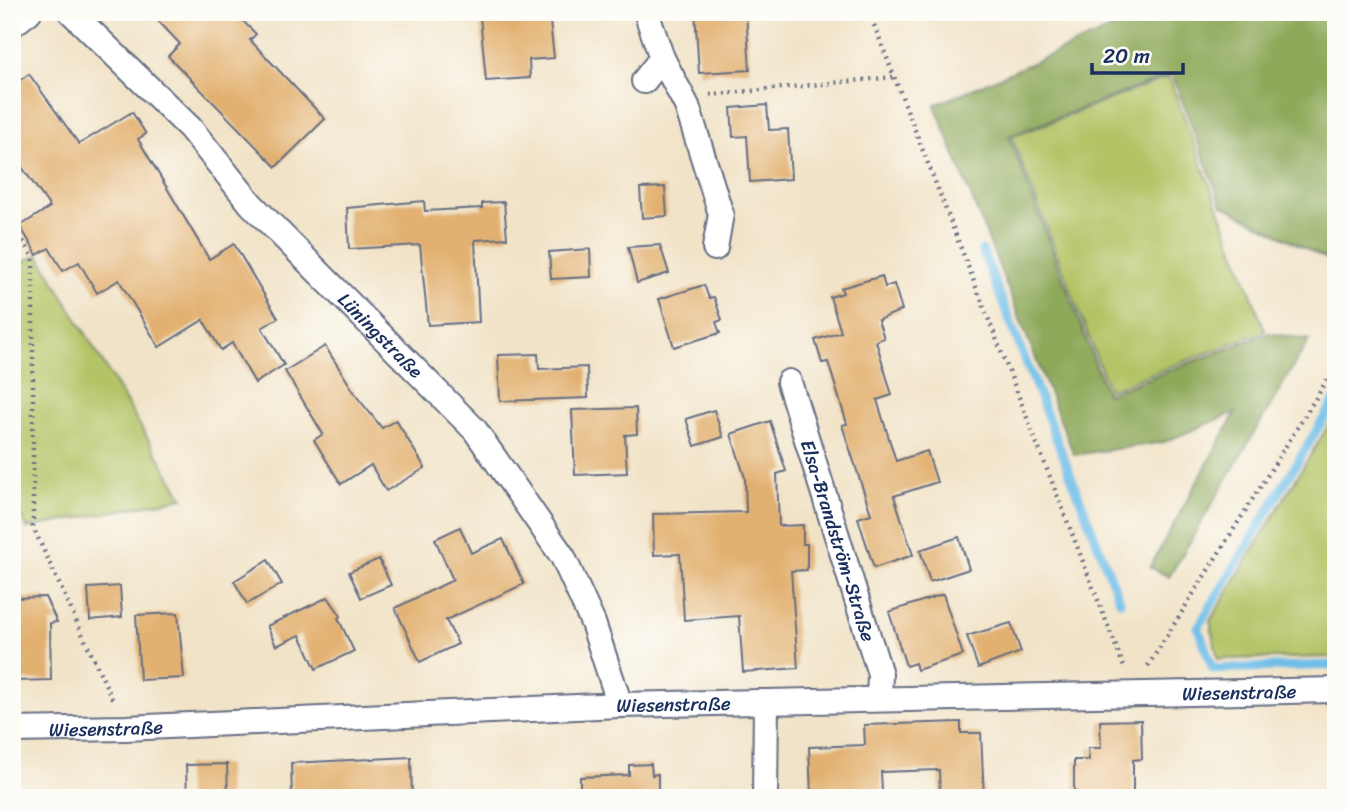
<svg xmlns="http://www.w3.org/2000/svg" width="1348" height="810" font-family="Sriracha,sans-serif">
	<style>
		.green { fill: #b3c365; stroke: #677962; stroke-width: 2 }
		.forest { fill: #8ea95a; stroke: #546c5c; stroke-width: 2 }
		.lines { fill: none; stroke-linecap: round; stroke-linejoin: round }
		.stream { stroke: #6dbee9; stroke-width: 9 }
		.building { fill: #e2b171 }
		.street-casing { stroke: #666e83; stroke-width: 28 }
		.path { stroke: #666e83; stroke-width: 4.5; stroke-dasharray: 2 5; stroke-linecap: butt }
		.street { stroke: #fff; stroke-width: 24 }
		.labels { text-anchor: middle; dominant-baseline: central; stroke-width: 5; stroke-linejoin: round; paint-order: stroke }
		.street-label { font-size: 19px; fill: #1b2f5e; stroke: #fdfcf7 }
	</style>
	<rect width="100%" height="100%" fill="#fdfcf7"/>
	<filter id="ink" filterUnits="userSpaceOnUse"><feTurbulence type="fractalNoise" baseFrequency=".0143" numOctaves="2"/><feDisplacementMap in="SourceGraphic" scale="14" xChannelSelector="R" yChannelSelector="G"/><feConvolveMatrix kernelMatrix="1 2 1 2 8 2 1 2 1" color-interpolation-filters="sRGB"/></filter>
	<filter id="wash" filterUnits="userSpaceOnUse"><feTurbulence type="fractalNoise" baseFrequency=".00686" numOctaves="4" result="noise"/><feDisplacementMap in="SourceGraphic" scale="28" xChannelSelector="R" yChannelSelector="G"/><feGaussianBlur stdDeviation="1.57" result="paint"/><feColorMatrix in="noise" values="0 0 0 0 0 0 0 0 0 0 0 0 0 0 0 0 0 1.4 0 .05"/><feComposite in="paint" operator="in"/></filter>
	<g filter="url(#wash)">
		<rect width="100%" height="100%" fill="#f1e3c7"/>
		<g class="green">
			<path d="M1169 77 1265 331 1109 390 1012 137Z"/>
			<path d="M39 255 183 498 27 528 12 496V266Z"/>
			<path d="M1336 413V657L1218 659 1210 621Z"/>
		</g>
		<path class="forest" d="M1150 12H1321L1336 51V264L1222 205 1172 74 1009 136 1107 394 1269 333 1309 340 1169 577 1150 567 1236 412 1164 442 1074 455 935 105Z"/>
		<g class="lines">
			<g class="stream">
				<path d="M982 250 1120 601"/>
				<path d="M1336 398 1198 627 1213 669 1336 665"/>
			</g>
		</g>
		<g id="blocks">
			<g class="building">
				<path d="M150 12H234L256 34 250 40 325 119 276 167 168 56 180 44Z"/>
				<path d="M549 12 554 58 529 60 530 78 486 81 480 16Z"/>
				<path d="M695 12H746L750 70 699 73Z"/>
				<path d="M29 74 79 144 132 112 146 134 138 139 209 259 234 244 278 318 262 328 284 365 255 383 232 343 221 350 203 320 159 347 119 280 97 293 79 262 63 271 49 248 37 255 20 226 50 207 12 153V86Z"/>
				<path d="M767 105 769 130 788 129 791 179 750 182 747 136 733 137 731 108Z"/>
				<path d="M665 187 667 216 642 218 640 188Z"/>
				<path d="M424 201 425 211 482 208V203L504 202 507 238 475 240 479 322 428 325 420 245 349 249 347 208Z"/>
				<path d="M660 245 669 273 637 283 628 247Z"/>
				<path d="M590 249 591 277 551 279 549 252Z"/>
				<path d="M882 276 885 287 894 284 902 310 878 320 884 338 876 341 892 395 877 400 896 461 927 451 937 482 894 496 913 555 874 568 858 518 871 514 842 425 847 424 828 362 822 363 815 340 841 332 830 297 843 293 841 288Z"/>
				<path d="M704 285 709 298 714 297 722 320 716 322 720 333 674 347 659 299Z"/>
				<path d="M325 346 358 398 382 428 396 420 425 468 386 491 371 465 341 484 314 440 323 434 285 371Z"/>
				<path d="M538 354 539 369 587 367 588 398 500 401 498 355Z"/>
				<path d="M636 408 637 434 625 435 627 473 575 475 572 410Z"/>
				<path d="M714 410 723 437 695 446 686 419Z"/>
				<path d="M770 421 786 471 777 474 779 526 803 525V544H807V570L791 571 798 668 743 672 739 616 684 620 680 554 654 555 653 514 746 512 745 478 731 434Z"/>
				<path d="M460 527 471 553 503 539 524 584 446 620 458 644 420 662 395 608 453 580 435 539Z"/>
				<path d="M959 537 969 569 930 582 920 550Z"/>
				<path d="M379 559 391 585 361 598 349 572Z"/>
				<path d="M268 560 282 584 247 604 234 581Z"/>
				<path d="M120 586 122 617 90 620 88 588Z"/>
				<path d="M943 594 963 655 917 670 915 663 906 666 889 612Z"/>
				<path d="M45 597 57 622 50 623 51 680 12 681V598Z"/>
				<path d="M328 597 341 616 338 618 354 651 316 669 300 635 276 646 267 626Z"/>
				<path d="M178 613 184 678 140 680 136 615Z"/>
				<path d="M1011 623 1021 652 978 668 967 636Z"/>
				<path d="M1141 720 1142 759 1133 760V798H1074V760H1089L1088 748H1101L1100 721Z"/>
				<path d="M961 722V733H981L984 798H940L939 770 881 772 882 792 811 795 809 747 865 745 864 725Z"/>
				<path d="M411 757 412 798H292L291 763Z"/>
				<path d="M227 764 228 798H187L186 765Z"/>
				<path d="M651 764 652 775 658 774V798H580V777L629 775V765Z"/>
			</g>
		</g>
	</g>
	<g filter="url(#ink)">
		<use href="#blocks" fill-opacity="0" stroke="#666e83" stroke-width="2"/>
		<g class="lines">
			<g class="street-casing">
				<g id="street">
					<path id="s1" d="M71 12 190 128 251 204 475 430 563 557 593 623 620 705"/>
					<path d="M12 25 29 12"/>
					<path d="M662 58 687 106 721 214 715 248"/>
					<path d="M644 81 662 58 646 12"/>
					<path id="s2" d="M789 382 880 674 879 699"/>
					<path id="s3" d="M12 730 126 728 620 705 1336 690"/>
					<path d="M765 798 766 702"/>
				</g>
			</g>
			<g class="path">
				<path d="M869 12 1124 667"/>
				<path d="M710 95 894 77"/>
				<path d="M12 223 33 257V527L114 703"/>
				<path d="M1148 666 1336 366"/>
			</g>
			<use href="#street" class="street"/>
		</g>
	</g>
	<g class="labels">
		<g class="street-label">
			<text stroke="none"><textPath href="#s1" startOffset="448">Lüningstraße</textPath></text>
			<text stroke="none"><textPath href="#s2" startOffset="166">Elsa-Brandström-Straße</textPath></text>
			<text stroke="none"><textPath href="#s3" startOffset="1228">Wiesenstraße</textPath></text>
			<text stroke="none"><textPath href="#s3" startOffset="662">Wiesenstraße</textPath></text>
			<text stroke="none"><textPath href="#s3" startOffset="94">Wiesenstraße</textPath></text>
		</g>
	</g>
	<rect width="1348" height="810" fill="none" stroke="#fdfcf7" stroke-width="42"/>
	<path d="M1092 63v10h91v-10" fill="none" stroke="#1b2f5e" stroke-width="3.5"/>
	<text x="1103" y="63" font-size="21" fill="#1b2f5e" stroke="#fdfcf7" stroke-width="5" paint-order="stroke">20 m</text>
</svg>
